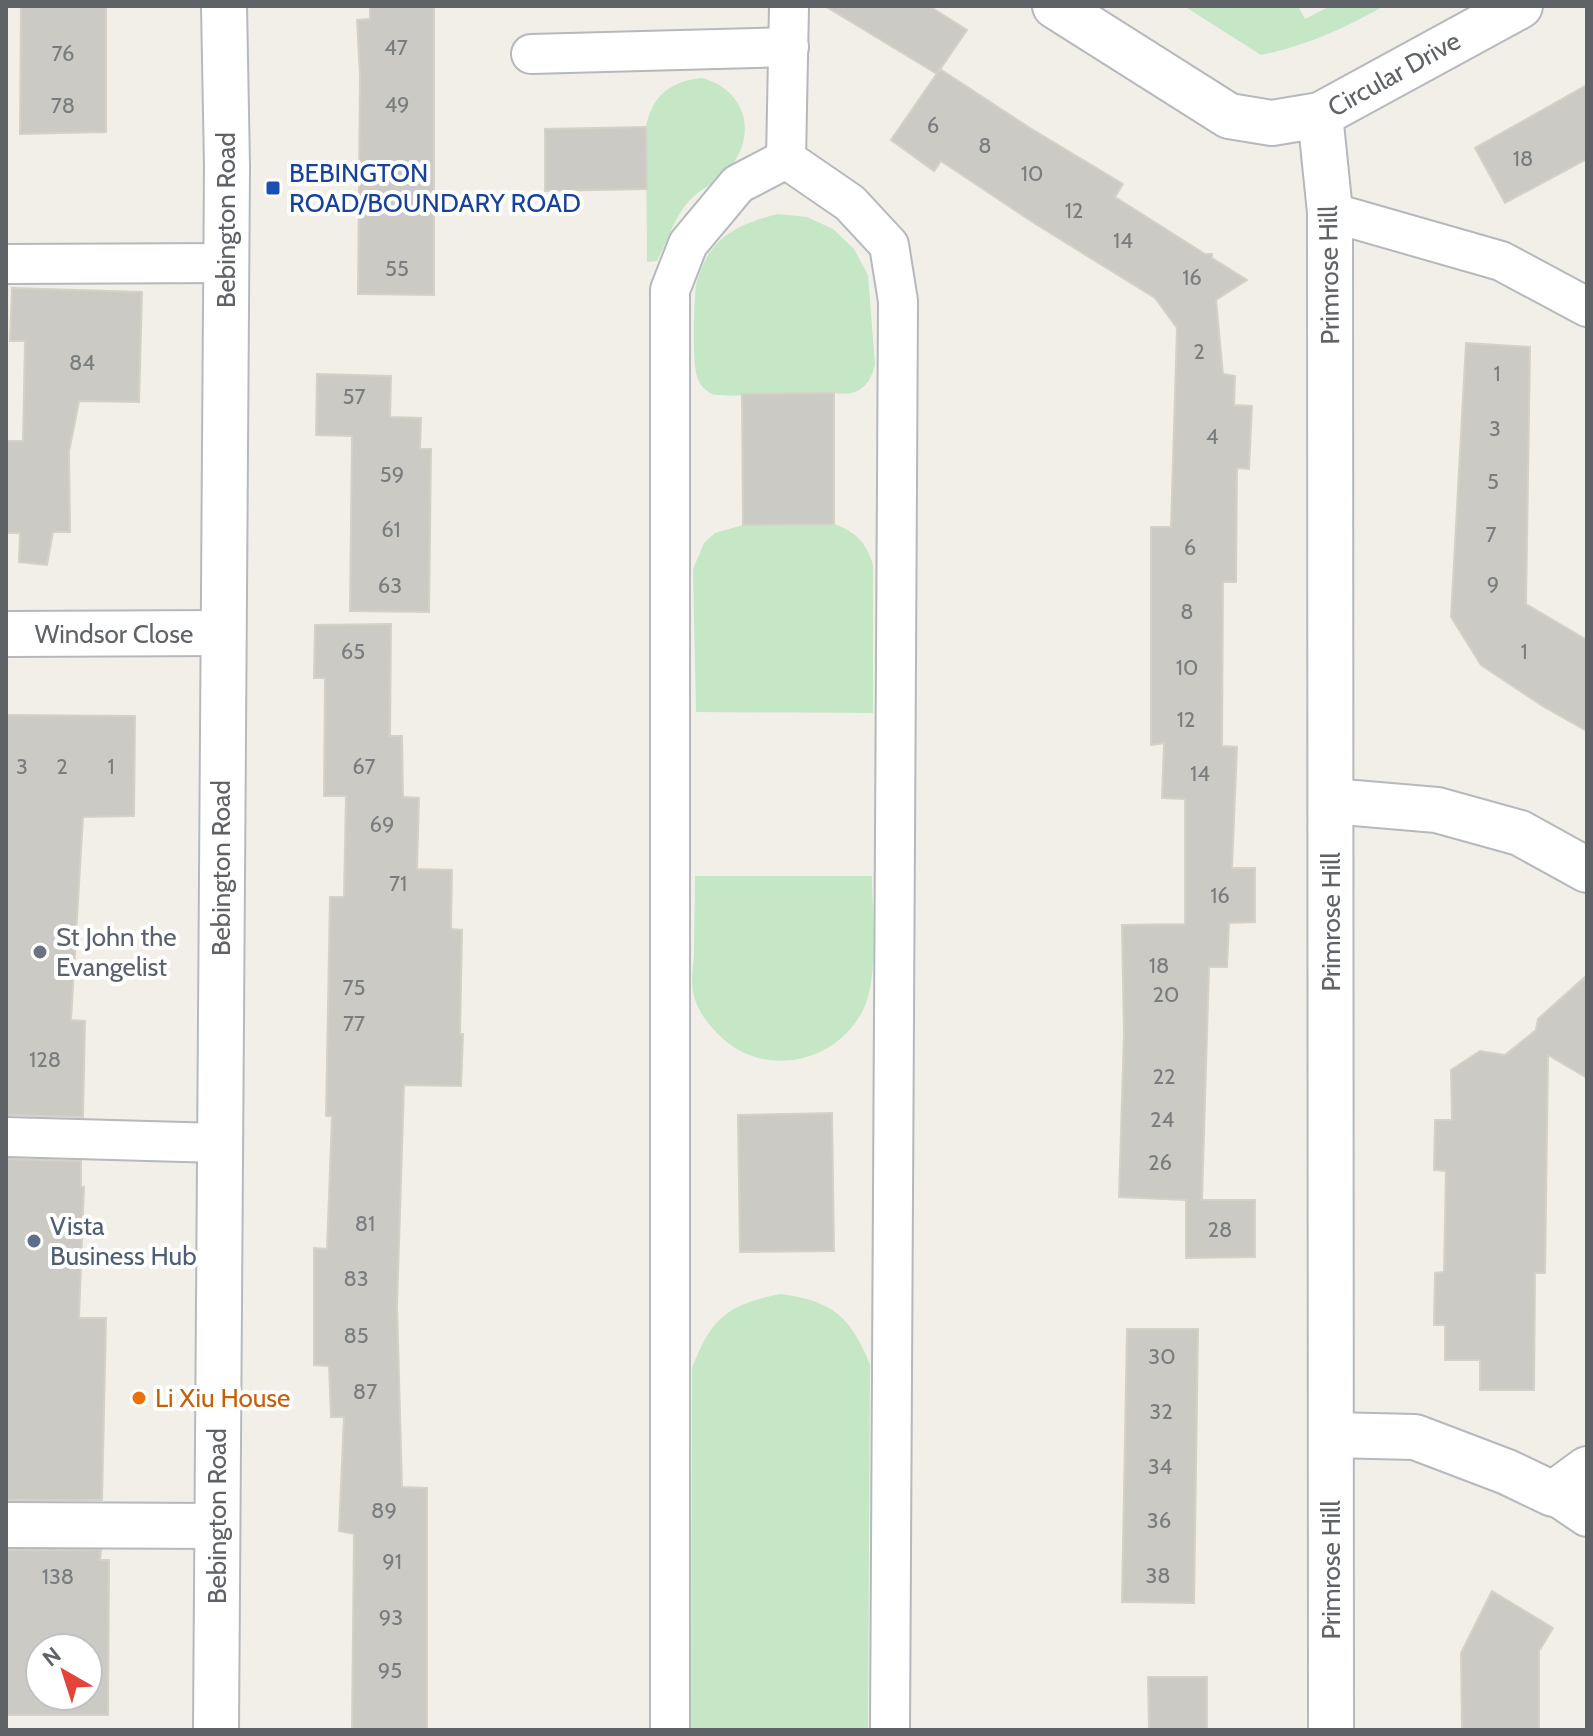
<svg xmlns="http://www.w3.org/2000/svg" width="1593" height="1736" font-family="Cabin,sans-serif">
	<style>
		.green { fill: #c6e7c6 }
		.building { fill: #cccac5; stroke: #d5d1c6; stroke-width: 2; fill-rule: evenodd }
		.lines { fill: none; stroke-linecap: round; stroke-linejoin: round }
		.service-casing { stroke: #b5b8bc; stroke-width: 42 }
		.minor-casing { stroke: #b5b8bc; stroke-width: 48 }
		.secondary-casing { stroke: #b6babf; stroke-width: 48 }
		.service { stroke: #fff; stroke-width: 38 }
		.minor { stroke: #fff; stroke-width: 44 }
		.secondary { stroke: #fff; stroke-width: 44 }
		.transit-dot { fill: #1a4fb4; stroke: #fff; stroke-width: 3 }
		.worship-dot { fill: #6b7280; stroke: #fff; stroke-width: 3 }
		.service-dot { fill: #5c6f8a; stroke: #fff; stroke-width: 3 }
		.food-dot { fill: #e8710a; stroke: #fff; stroke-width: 3 }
		.labels { text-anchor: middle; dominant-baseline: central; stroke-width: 8; stroke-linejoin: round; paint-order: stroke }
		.number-label { font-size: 22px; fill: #7a7d7f }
		.street-label { font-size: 26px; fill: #5f6368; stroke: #fff }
		.transit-label { font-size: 26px; fill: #164399; stroke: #fff; text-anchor: start }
		.worship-label { font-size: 26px; fill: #5b616d; stroke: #fff; text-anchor: start }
		.service-label { font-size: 26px; fill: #4e5e75; stroke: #fff; text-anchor: start }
		.food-label { font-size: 26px; fill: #c56008; stroke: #fff; text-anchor: start }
	</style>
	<rect width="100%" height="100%" fill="#f1efe8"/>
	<g class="green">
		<path d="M1184 6H1298L1305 19 1330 6H1384C1345 28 1306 46 1261 55Z"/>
		<path d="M702 78C743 89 758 129 732 165 722 180 702 187 689 201 675 216 667 242 657 261L647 262 646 127C652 96 670 81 702 78Z"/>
		<path d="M778 214 807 217 833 229 854 249 868 275 875 364C870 387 857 397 834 393 817 393 720 398 712 394 705 390 699 385 697 376 692 362 694 301 696 285 698 277 703 264 707 257 723 230 750 221 778 214Z"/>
		<path d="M834 524C856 532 866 542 873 565V713L696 712 693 569 704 543 715 533 743 525Z"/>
		<path d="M695 876H872C872 913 880 982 861 1014 831 1066 759 1078 717 1033 706 1022 696 1008 693 992 691 981 693 967 694 955 694 929 695 903 695 876Z"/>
		<path d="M781 1294C833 1301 851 1317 870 1365L868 1730H691L692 1368C711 1318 728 1304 781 1294Z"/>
	</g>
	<g class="building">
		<path d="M21 6H106V132L20 134Z"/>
		<path d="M370 6H434V295L358 294 360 76 357 20 370 19Z"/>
		<path d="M825 6H929L967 30 937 74Z"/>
		<path d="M940 69 1030 128 1123 184 1115 197 1205 254H1212V258L1247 280 1216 300 1223 374 1235 376 1234 405 1252 406 1249 469 1237 468 1236 582H1223L1222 746 1237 747 1232 868H1255V922L1229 923 1227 967H1209L1202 1200H1255V1257L1186 1258V1200L1119 1197 1124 1034 1122 925 1185 924V799L1162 798 1164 743 1151 745V527H1171L1177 328 1155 298 1034 223 941 161 934 171 891 140Z"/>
		<path d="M1587 85V159L1505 203 1475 148Z"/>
		<path d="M646 127 647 189 545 191V129Z"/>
		<path d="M12 288 142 292 139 402 79 401 69 452 70 532H53L47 565 19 562 20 533H6V441H23L25 341H10Z"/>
		<path d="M1466 343 1530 347 1526 604 1587 640V731L1544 707 1481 665 1451 617Z"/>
		<path d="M317 374 391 376 390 417 421 418 420 449H431L429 612 350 611 352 436 316 435Z"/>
		<path d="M834 393V524L743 525 742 394Z"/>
		<path d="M391 624 390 736H402L403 797 419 798 417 869 452 870 451 929 462 930 460 1034H463L461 1086 404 1085 397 1305 402 1487 427 1488V1730H352L354 1534 339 1531 344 1417H331L329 1366 314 1365V1248L327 1249 332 1116H326L330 897H344L346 796H324L325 678H314L315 625Z"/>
		<path d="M6 715 135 716 134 816 83 817 71 1020 85 1021 83 1117 6 1115Z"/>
		<path d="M1587 975V1078L1548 1055 1545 1273H1535L1534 1390H1480V1360H1445V1325H1434L1435 1273 1444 1272 1446 1171 1434 1170 1435 1120H1452L1451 1070 1480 1051 1505 1055 1536 1030 1538 1019Z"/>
		<path d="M832 1113 834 1251 740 1252 738 1115Z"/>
		<path d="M6 1159 81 1161V1187H84L79 1318H106L102 1500H6Z"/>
		<path d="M1127 1329H1198L1194 1603 1122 1602Z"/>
		<path d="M6 1550H101L100 1560H109L108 1715H6ZM40 1648H88V1696H40Z"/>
		<path d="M1492 1591 1553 1628 1539 1651V1730H1462L1461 1653Z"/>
		<path d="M1148 1677H1207V1730H1149Z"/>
	</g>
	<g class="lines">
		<g class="service-casing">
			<g id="service">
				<path d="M531 54 789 47"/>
				<path d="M786 159 850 203 889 245 898 301 890 1730"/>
				<path d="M786 159 789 6"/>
				<path d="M1330 212 1501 261 1587 307"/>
				<path d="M6 264 226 263"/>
				<path d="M6 1137 219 1143"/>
				<path d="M1553 1494 1587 1517"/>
				<path d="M670 1730V290L688 244 738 184 786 159"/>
			</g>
		</g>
		<g class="minor-casing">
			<g id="minor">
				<path d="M1055 6 1229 116 1272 123 1320 115 1520 6"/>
				<path d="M1320 115 1330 212 1331 1730"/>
				<path d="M6 634 223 633"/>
				<path d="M1331 801 1437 810 1520 833 1587 870"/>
				<path d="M1331 1435 1415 1437 1507 1472 1553 1494 1587 1469"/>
				<path d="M6 1525 217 1526"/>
			</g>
		</g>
		<g class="secondary-casing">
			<path id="secondary" d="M216 1730 227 166 224 6"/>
		</g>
		<use href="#service" class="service"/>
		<use href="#minor" class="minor"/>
		<use href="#secondary" class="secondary"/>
	</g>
	<rect class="transit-dot" x="265" y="180" width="16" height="16" rx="4"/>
	<circle class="worship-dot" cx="40" cy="952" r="8"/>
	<circle class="service-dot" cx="34" cy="1241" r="8"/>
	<circle class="food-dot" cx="139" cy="1398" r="8"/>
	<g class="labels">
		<g class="number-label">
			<text x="396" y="47">47</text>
			<text x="63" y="53">76</text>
			<text x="397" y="104">49</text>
			<text x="63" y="105">78</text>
			<text x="933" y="125">6</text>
			<text x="985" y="145">8</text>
			<text x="1523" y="158">18</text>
			<text x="1032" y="173">10</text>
			<text x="1074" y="210">12</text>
			<text x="1123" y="240">14</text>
			<text x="397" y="268">55</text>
			<text x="1192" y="277">16</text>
			<text x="1199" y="351">2</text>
			<text x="82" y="362">84</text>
			<text x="1497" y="373">1</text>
			<text x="354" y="396">57</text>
			<text x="1495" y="428">3</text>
			<text x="1212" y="436">4</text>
			<text x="392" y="474">59</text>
			<text x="1493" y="481">5</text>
			<text x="391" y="529">61</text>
			<text x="1491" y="534">7</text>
			<text x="1190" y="547">6</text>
			<text x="1493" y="584">9</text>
			<text x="390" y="585">63</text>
			<text x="1187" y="611">8</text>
			<text x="353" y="651">65</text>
			<text x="1524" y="651">1</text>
			<text x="1187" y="667">10</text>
			<text x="1186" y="719">12</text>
			<text x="22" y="766">3</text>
			<text x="62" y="766">2</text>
			<text x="111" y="766">1</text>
			<text x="364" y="766">67</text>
			<text x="1200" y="773">14</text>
			<text x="382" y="824">69</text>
			<text x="398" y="883">71</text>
			<text x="1220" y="895">16</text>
			<text x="1159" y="965">18</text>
			<text x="354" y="987">75</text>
			<text x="1166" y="994">20</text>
			<text x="354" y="1023">77</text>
			<text x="45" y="1059">128</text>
			<text x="1164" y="1076">22</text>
			<text x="1162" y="1119">24</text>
			<text x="1160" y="1162">26</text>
			<text x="365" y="1223">81</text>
			<text x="1220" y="1229">28</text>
			<text x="356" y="1278">83</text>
			<text x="356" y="1335">85</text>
			<text x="1162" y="1356">30</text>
			<text x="365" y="1391">87</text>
			<text x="1161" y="1411">32</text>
			<text x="1160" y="1466">34</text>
			<text x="384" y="1510">89</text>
			<text x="1159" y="1520">36</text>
			<text x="392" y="1561">91</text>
			<text x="1158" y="1575">38</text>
			<text x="58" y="1576">138</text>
			<text x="391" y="1617">93</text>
			<text x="390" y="1670">95</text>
		</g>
		<g class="street-label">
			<text transform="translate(1394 74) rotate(-29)">Circular Drive</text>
			<text transform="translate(226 220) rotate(-90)">Bebington Road</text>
			<text transform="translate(1329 275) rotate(-91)">Primrose Hill</text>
			<text x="114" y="634">Windsor Close</text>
			<text transform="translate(221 868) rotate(-90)">Bebington Road</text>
			<text transform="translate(1331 922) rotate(-90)">Primrose Hill</text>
			<text transform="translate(217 1516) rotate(-90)">Bebington Road</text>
			<text transform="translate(1331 1570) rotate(-90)">Primrose Hill</text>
		</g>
		<g class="transit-label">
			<text x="289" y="173">BEBINGTON<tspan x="289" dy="30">ROAD/BOUNDARY ROAD</tspan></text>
		</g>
		<g class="worship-label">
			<text x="56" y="937">St John the<tspan x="56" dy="30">Evangelist</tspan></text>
		</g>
		<g class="service-label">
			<text x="50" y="1226">Vista<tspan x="50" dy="30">Business Hub</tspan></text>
		</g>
		<g class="food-label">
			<text x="155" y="1398">Li Xiu House</text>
		</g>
	</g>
	<rect width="1593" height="1736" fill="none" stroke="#5f6368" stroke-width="16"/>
	<g transform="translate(64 1672) rotate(321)"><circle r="38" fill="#ffffff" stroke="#bfc1c3" stroke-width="2"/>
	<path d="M0-6L14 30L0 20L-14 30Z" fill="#e4453b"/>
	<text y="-12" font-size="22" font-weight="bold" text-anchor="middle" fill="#5f6368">N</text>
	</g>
</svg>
